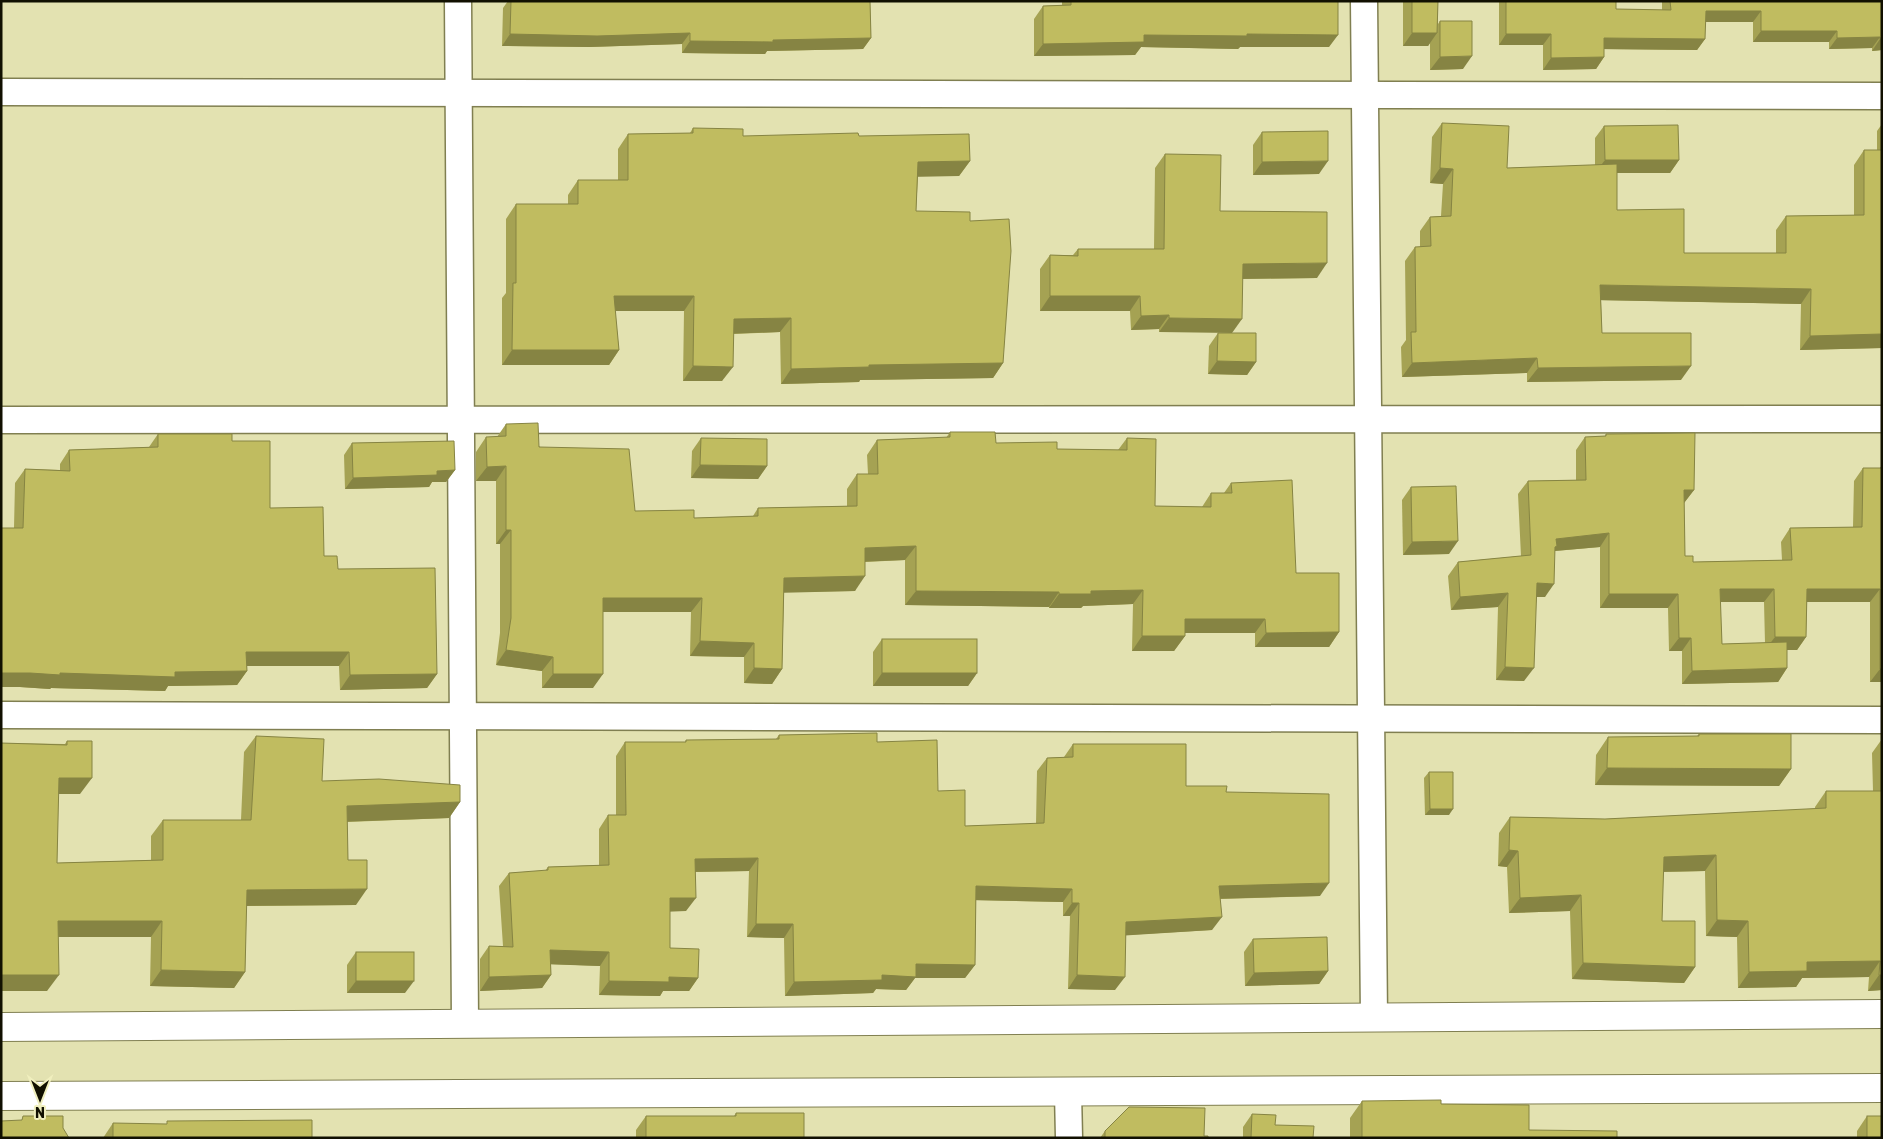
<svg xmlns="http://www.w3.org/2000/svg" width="1883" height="1139" font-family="Rubik,sans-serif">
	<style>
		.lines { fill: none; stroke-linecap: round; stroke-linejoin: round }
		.street-casing { stroke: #807f51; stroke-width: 29 }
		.secondary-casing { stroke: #807f51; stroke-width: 30 }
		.street { stroke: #fff; stroke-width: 26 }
		.secondary { stroke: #fff; stroke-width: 28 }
		.wall { fill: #a5a253; fill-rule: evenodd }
		.shaded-wall { fill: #868443 }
		.building { fill: #c0bc60; stroke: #868443 }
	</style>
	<rect width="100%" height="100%" fill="#e3e2b1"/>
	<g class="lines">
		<g class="street-casing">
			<g id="street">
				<path d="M458 1 465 1023"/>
				<path d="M1364 1 1374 1017"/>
				<path d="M1 92 1882 96"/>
				<path d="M1 420 1882 419"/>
				<path d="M1 715 1882 720"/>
				<path d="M1068 1092 1069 1138"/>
			</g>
		</g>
		<g class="secondary-casing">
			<g id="secondary">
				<path d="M1 1027 1882 1014"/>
				<path d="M1 1096 1882 1088"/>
			</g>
		</g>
		<use href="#street" class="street"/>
		<use href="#secondary" class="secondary"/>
	</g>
	<g class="wall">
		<path d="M508 1H870L871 38 863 49 767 51 765 54 682 53V44L589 47 502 46 503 8Z"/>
		<path d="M1062 1H1338L1329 47H1240L1238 49 1141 47 1135 55 1034 56V19L1043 6 1062 5Z"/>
		<path d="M1403 1H1438V24L1440 21 1463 69 1430 70V43L1428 46H1403Z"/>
		<path d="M1499 1H1616V9L1662 10V1H1882V50L1872 51V48L1829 49V42H1753V22H1705V39L1697 50 1604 49V57L1596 69 1543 70V45H1499Z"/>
		<path d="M1442 123 1507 168 1595 165V138L1604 126 1679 160 1670 173H1617V210L1684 253H1776V230L1786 216 1854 215V165L1864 150H1877V131L1882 124V348L1800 350 1801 304 1601 300 1602 333 1681 380 1527 382V373L1402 377 1401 347 1406 340 1405 261 1415 247H1420V231L1430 217 1441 216 1443 184 1430 183 1432 137Z"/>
		<path d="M693 128 743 136H859L970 161 959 176H918L916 211 970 221 1003 363 993 378 860 380 859 382 781 384 780 332 733 334 722 381H683L684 311H615L619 350 609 365H502V298L506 293V219L516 204H568V195L578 180H618V149L628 134 690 133Z"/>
		<path d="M1262 132 1319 174 1253 175V145Z"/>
		<path d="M1165 154 1220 211 1317 278 1243 279 1159 332V329L1131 330 1130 311H1040V269L1050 255H1073L1078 249H1154L1155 168Z"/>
		<path d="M1218 333 1256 362 1247 375 1208 374 1209 346Z"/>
		<path d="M506 424 635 511 694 518 753 516 758 508 847 506V489L857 474H868L867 455 877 440 946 438 950 432 996 443 1057 449 1118 450 1127 438 1155 506 1202 507 1211 493H1224L1231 483 1339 632 1329 647H1255V633H1185V636L1174 651H1132L1133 604 1083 606 1081 608H1049V607L905 605V560L865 562 855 591 784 592 782 669 772 684 744 683V657L690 656 691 612H603L593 688H542V671L496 665 500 633V544H496V481H476V452L486 437H497Z"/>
		<path d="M158 434 232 441 270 508 324 556 338 569 437 674 427 688 340 690 339 666H247V671L237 685 168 686 165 691 51 688 50 689 20 687 14 528 15 483 25 469 60 470V464L69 450 149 447Z"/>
		<path d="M1606 434 1694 490 1684 503 1685 556 1693 562 1782 560 1781 542 1790 528 1853 527 1854 481 1863 468H1880L1882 465V682H1870V602H1807L1806 637 1797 650H1787V668L1778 682 1682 684V651H1669L1668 608H1600V547L1555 551 1545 597H1537L1524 681 1496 680 1498 607 1451 610 1448 576 1458 562 1521 556 1518 494 1528 481 1576 480V450L1585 437 1605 436ZM1720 602H1764L1765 643 1722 644Z"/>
		<path d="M701 438 767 466 758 479 691 478 692 451Z"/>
		<path d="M352 443 455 470 446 482H432L429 487 345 489 344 455Z"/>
		<path d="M1411 487 1449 554 1403 555 1402 500Z"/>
		<path d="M882 639 977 673 968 686H873V652Z"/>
		<path d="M1699 734 1791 769 1779 786 1595 785 1596 755 1608 737 1697 736Z"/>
		<path d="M779 735 877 742 938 791 965 826 1036 824 1037 771 1047 758 1064 757 1073 744 1186 786 1226 792 1320 896 1220 899 1212 930 1126 935 1115 990 1068 989 1070 916H1063V902L976 900 975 965 965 978H915L906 990 876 989 873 993 785 996 784 938 747 937 749 871 695 872 686 911H670V948L698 978 689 991H663L660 996 599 995 600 966 551 964V975L542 988 480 991V959L489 946H503L499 886 509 873 545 871 548 867 599 865V829L608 815H616V756L625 742H685L686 740 776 739Z"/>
		<path d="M256 736 322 781 460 802 449 818 347 822 348 860 356 905 246 906 245 972 234 988 150 986 151 937H58L47 991H1V743L65 744 67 741 80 794H58L57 863 151 860V836L163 820H241L244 752Z"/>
		<path d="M1882 739V990L1868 991 1869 977 1802 978 1796 987 1738 988 1737 937 1706 936 1705 871 1663 872 1662 921 1695 967 1684 983 1572 979 1570 911 1509 913 1507 867 1498 866 1499 833 1510 817 1605 819 1815 809V807L1826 791H1873L1872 753Z"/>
		<path d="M1429 772 1449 815H1425L1424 778Z"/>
		<path d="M1253 939 1328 971 1319 984 1245 986 1244 952Z"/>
		<path d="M356 952 405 993H347V965Z"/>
		<path d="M1362 1101 1441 1104 1529 1130 1617 1138H1350V1118Z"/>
		<path d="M736 1113 804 1138H636V1130L646 1116H734Z"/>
		<path d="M1252 1114 1275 1125 1313 1138H1243V1127Z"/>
		<path d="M1867 1116 1882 1138H1857V1131Z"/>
		<path d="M113 1123V1138H103Z"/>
		<path d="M1105 1131 1208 1138H1100Z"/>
	</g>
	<g class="shaded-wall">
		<path d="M1706 11H1761L1753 22H1698Z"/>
		<path d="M1761 31H1837L1829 42H1753Z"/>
		<path d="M690 33 682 44 589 47 502 46 510 34Z"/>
		<path d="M1412 33H1437L1428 46H1403Z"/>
		<path d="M1247 34 1338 35 1329 47H1240L1238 49 1141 47 1135 55 1034 56 1043 44 1144 35Z"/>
		<path d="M1506 34H1551L1543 45H1499Z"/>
		<path d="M1880 37 1872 48 1829 49 1837 38Z"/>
		<path d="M871 38 863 49 767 51 765 54 682 53 690 41Z"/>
		<path d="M1604 38 1705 39 1697 50 1596 49Z"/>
		<path d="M1880 39H1882V50L1872 51Z"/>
		<path d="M1472 56 1463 69 1430 70 1440 57Z"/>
		<path d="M1604 57 1596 69 1543 70 1551 58Z"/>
		<path d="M1605 160H1679L1670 173H1595Z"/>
		<path d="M970 161 959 176 908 177 918 162Z"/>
		<path d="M1328 161 1319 174 1253 175 1262 162Z"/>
		<path d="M1440 168 1453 169 1443 184 1430 183Z"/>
		<path d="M1327 263 1317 278 1233 279 1243 264Z"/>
		<path d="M1600 285 1811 289 1801 304 1590 300Z"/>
		<path d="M614 296H694L684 311H603Z"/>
		<path d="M1050 296H1140L1130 311H1040Z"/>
		<path d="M1169 315 1159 329 1131 330 1141 316Z"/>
		<path d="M791 318 780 332 723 334 734 319Z"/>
		<path d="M1169 318 1242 319 1232 333 1159 332Z"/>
		<path d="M1882 334V348L1800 350 1810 336Z"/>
		<path d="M512 350H619L609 365H502Z"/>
		<path d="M1537 358 1527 373 1402 377 1412 363Z"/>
		<path d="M1217 361 1256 362 1247 375 1208 374Z"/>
		<path d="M1003 363 993 378 860 380 859 382 781 384 791 369 869 365Z"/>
		<path d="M693 366 733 367 722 381H683Z"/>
		<path d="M1691 366 1681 380 1527 382 1538 368Z"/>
		<path d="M700 465 767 466 758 479 691 478Z"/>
		<path d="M506 466 496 481H476L487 467Z"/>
		<path d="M455 470 446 482H432L429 487 345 489 353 478 437 471Z"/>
		<path d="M1684 490H1694L1684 503H1674Z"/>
		<path d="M506 530H511L500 544H496Z"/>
		<path d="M1609 533 1600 547 1554 551 1556 539Z"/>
		<path d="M1458 541 1449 554 1403 555 1412 542Z"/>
		<path d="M916 546 905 560 855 562 865 548Z"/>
		<path d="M865 576 855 591 774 593 784 578Z"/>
		<path d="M1537 583 1554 584 1545 597H1528Z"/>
		<path d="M1720 589H1774L1764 602H1710Z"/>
		<path d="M1807 589H1880L1870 602H1798Z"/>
		<path d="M1143 590 1133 604 1083 606 1081 608H1049L1059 594 1091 591Z"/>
		<path d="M916 591 1059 592 1049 607 905 605Z"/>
		<path d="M1508 593 1498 607 1451 610 1460 597Z"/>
		<path d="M1609 594H1678L1668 608H1600Z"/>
		<path d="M603 598H702L691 612H593Z"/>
		<path d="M1185 619H1265L1255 633H1175Z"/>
		<path d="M1339 632 1329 647H1255L1266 633Z"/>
		<path d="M1142 636H1185L1174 651H1132Z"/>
		<path d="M1775 637H1806L1797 650H1765Z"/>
		<path d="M1679 638H1691L1682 651H1669Z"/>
		<path d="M700 641 754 643 744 657 690 656Z"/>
		<path d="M506 650 553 657 542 671 496 665Z"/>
		<path d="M246 652H349L339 666H236Z"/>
		<path d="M1505 667 1534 668 1524 681 1496 680Z"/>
		<path d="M754 668 782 669 772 684 744 683Z"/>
		<path d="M1787 668 1778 682 1682 684 1692 671Z"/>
		<path d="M1880 669H1882V682H1870Z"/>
		<path d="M247 671 237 685 168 686 165 691 51 688 50 689 20 687H1V673L175 672Z"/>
		<path d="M882 673H977L968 686H873Z"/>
		<path d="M437 674 427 688 340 690 350 675Z"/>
		<path d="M553 674H603L593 688H542Z"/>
		<path d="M1607 768 1791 769 1779 786 1595 785Z"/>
		<path d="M59 778H92L80 794H48Z"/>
		<path d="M460 802 449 818 336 822 347 806Z"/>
		<path d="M1430 809H1453L1449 815H1425Z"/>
		<path d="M1509 850 1518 851 1507 867 1498 866Z"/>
		<path d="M1716 855 1705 871 1653 872 1664 857Z"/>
		<path d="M758 858 749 871 686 872 695 859Z"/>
		<path d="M1329 883 1320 896 1210 899 1219 886Z"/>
		<path d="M976 886 1072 889 1063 902 967 900Z"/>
		<path d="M367 889 356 905 236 906 247 890Z"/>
		<path d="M1581 895 1570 911 1509 913 1520 898Z"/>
		<path d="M670 898H696L686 911 661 912Z"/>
		<path d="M1072 903H1079L1070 916H1063Z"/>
		<path d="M1222 917 1212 930 1117 936 1126 922Z"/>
		<path d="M1717 920 1748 921 1737 937 1706 936Z"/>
		<path d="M58 921H162L151 937H47Z"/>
		<path d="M756 924H793L784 938 747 937Z"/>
		<path d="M550 950 609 952 600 966 541 964Z"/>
		<path d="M1880 961 1869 977 1802 978 1796 987 1738 988 1749 972 1807 962Z"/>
		<path d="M1583 963 1695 967 1684 983 1572 979Z"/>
		<path d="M916 964 975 965 965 978H915L906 990 876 989 873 993 785 996 794 982 882 975Z"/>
		<path d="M161 970 245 972 234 988 150 986Z"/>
		<path d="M1328 971 1319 984 1245 986 1254 973Z"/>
		<path d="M1 975H59L47 991H1Z"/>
		<path d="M551 975 542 988 480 991 489 977Z"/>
		<path d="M1077 975 1125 977 1115 990 1068 989Z"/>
		<path d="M1879 975H1882V990L1868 991Z"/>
		<path d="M669 977 698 978 689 991H663L660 996 599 995 609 981Z"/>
		<path d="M356 981H414L405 993H347Z"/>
	</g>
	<g class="building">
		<path d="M511 1H870L871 38 773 40V42L690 41V33L597 36 510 34Z"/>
		<path d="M1071 1H1338V35L1247 34V36L1144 35V42L1043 44V6L1071 5Z"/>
		<path d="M1412 1H1438L1437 33H1412Z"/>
		<path d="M1506 1H1616V9L1671 10 1670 1H1882V39H1880V37L1837 38V31H1761V11H1706L1705 39 1604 38V57L1551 58V34H1506Z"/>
		<path d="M1440 21H1472V56L1440 57Z"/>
		<path d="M1442 123 1509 126 1507 168 1617 164V210L1684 209V253H1786V216L1864 215V150H1882V334L1810 336 1811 289 1600 285 1602 333H1691V366L1538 368 1537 358 1412 363 1411 332H1416L1415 247 1431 246 1430 217 1451 216 1453 169 1440 168Z"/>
		<path d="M1678 125 1679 160H1605L1604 126Z"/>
		<path d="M693 128 743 129V136L858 133 859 136 969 134 970 161 918 162 916 211 970 212V221L1009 219 1011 251 1003 363 869 365V367L791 369V318L734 319 733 367 693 366 694 296H614L619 350H512L513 283H516V204H578V180H628V134L693 133Z"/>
		<path d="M1328 131V161L1262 162V132Z"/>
		<path d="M1165 154 1221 155 1220 211 1327 212V263L1243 264 1242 319 1169 318V315L1141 316 1140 296H1050V255L1078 256V249H1164Z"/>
		<path d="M1218 333H1256V362L1217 361Z"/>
		<path d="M538 423 539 447 629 449 635 511 694 510V518L758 516V508L857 506V474H878L877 440 950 437V432H995L996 443 1057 442V449L1127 450V438L1156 439 1155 506 1211 507V493H1232L1231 483 1292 480 1296 573H1339V632L1266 633 1265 619H1185V636H1142L1143 590 1091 591V594H1059V592L916 591V546L865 548V576L784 578 782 669 754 668V643L700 641 702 598H603V674H553V657L506 650 511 618V530H506V466L487 467 486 437 506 436V424Z"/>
		<path d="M1695 433 1694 490H1684L1685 556H1693V562L1792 560 1790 528 1862 527 1863 468H1882V669H1880V589H1807L1806 637H1775L1774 589H1720L1722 644 1787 642V668L1692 671 1691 638H1679L1678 594H1609V533L1556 539 1557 546 1555 547 1554 584 1537 583 1534 668 1505 667 1508 593 1460 597 1458 562 1531 555 1528 481 1586 480 1585 437 1606 436V434Z"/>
		<path d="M158 434H232V441H270V508L323 507 324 556H337L338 569 435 568 437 674 350 675 349 652H246L247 671 175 672V677L60 673V675L30 673H1V528H23L25 469 70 471 69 450 158 447Z"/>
		<path d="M701 438 767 439V466L700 465Z"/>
		<path d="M454 441 455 470 437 471V475L353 478 352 443Z"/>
		<path d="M1456 486 1458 541 1412 542 1411 487Z"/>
		<rect x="882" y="639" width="95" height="34"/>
		<path d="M877 733V742L937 740 938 791 965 790V826L1044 823 1047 758 1073 757V744H1186V786H1227L1226 792 1329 794V883L1219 886 1222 917 1126 922 1125 977 1077 975 1079 903H1072V889L976 886 975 965 916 964V977L882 975V980L794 982 793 924H756L758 858 695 859 696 898H670V948L699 949 698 978 669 977V982L609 981V952L550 950 551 975 489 977V946L513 947 509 873 548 870V867L609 865 608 815H626L625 742H686V740L779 739V735Z"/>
		<path d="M1699 734H1791V769L1607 768 1608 737 1699 736Z"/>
		<path d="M256 736 324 739 322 781 379 779 460 785V802L347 806 348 860H367V889L247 890 245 972 161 970 162 921H58L59 975H1V743L67 745V741H92V778H59L57 863 163 860V820H251Z"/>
		<path d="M1429 772H1453V809H1430Z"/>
		<path d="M1826 791H1882V975H1879L1880 961 1807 962V971L1749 972 1748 921 1717 920 1716 855 1664 857 1662 921H1695V967L1583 963 1581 895 1520 898 1518 851 1509 850 1510 817 1605 819 1826 808Z"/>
		<path d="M1327 937 1328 971 1254 973 1253 939Z"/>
		<rect x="356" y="952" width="58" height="29"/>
		<path d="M1441 1100V1104L1529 1105V1130L1617 1131V1138H1362V1101Z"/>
		<path d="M1129 1107 1205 1108 1204 1136H1208V1138H1105V1131Z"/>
		<path d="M736 1113H804V1138H646V1116H736Z"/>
		<path d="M1252 1114 1276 1115 1275 1125 1314 1126 1313 1138H1251Z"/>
		<path d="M23 1116H63V1128L69 1138H1V1121L22 1120Z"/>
		<rect x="1867" y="1116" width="15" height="22"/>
		<path d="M312 1120V1138H113V1123L167 1124V1121Z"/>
	</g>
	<rect width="1883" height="1139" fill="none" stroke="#111001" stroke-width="5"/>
	<g transform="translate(40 1099) rotate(180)" stroke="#f0efbe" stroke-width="4" paint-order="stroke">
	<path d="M0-4L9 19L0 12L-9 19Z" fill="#111001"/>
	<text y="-8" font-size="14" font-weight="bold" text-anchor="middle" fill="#111001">N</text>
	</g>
</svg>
